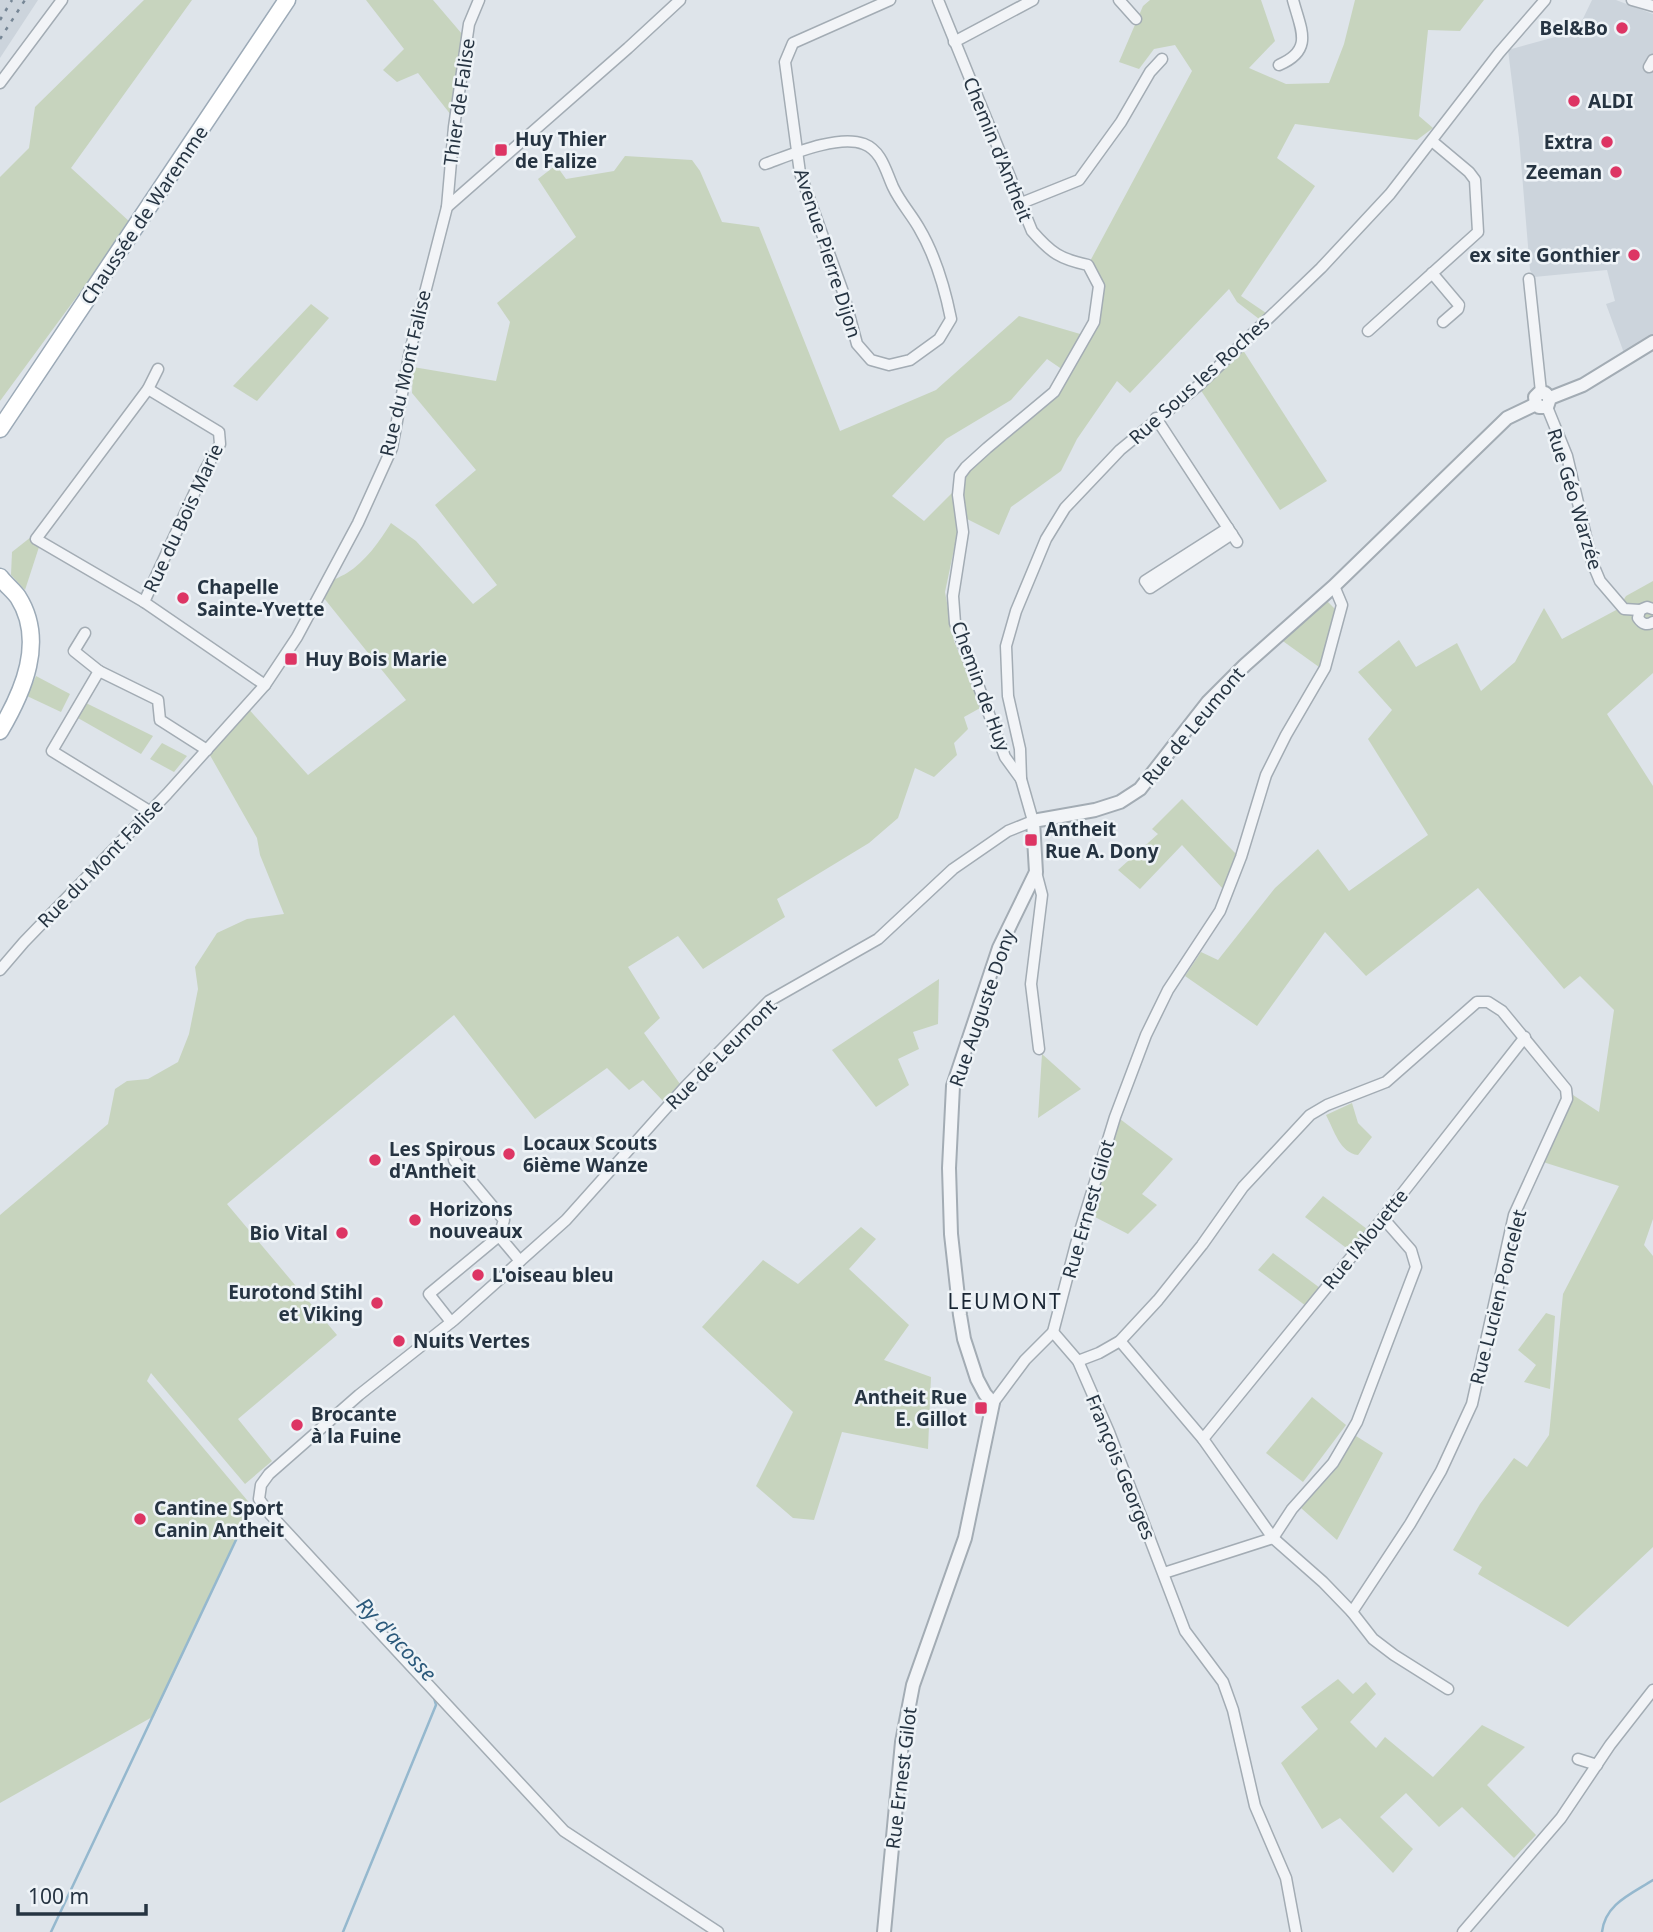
<svg xmlns="http://www.w3.org/2000/svg" width="1653" height="1932" font-family="'Noto Sans',sans-serif">
	<style>
		.built { fill: #ccd4dc }
		.green { fill: #c7d4be; fill-rule: evenodd }
		.lines { fill: none; stroke-linecap: round; stroke-linejoin: round }
		.stream { stroke: #95b8ce; stroke-width: 2.5 }
		.minor-casing { stroke: #a3acb4; stroke-width: 13 }
		.tertiary-casing { stroke: #a3acb4; stroke-width: 16 }
		.primary-casing { stroke: #9caab7; stroke-width: 19 }
		.minor { stroke: #f2f4f7; stroke-width: 10 }
		.tertiary { stroke: #f2f4f7; stroke-width: 12 }
		.primary { stroke: #fff; stroke-width: 16 }
		.rail { stroke: #768695; stroke-width: 2.5; stroke-dasharray: 3.5 7; stroke-linecap: butt }
		.poi-dot { fill: #dd3564; stroke: #eef3f7; stroke-width: 2.5 }
		.labels { text-anchor: middle; dominant-baseline: central; stroke-width: 5; stroke-linejoin: round; paint-order: stroke }
		.poi-label { font-size: 19px; font-weight: bold; fill: #263442; stroke: #eef3f7; text-anchor: start }
		.street-label { font-size: 19px; fill: #263442; stroke: #eef3f7 }
		.neighbourhood-label { font-size: 21px; letter-spacing: 2px; fill: #182533; stroke: #eef3f7 }
		.water-label { font-size: 21px; font-style: italic; fill: #2b597b; stroke: #eef3f7 }
	</style>
	<rect width="100%" height="100%" fill="#dee4ea"/>
	<g class="built">
		<path d="M0 0H38L0 58Z"/>
		<path d="M1592 0H1616L1653 14V334L1624 353 1606 304 1615 301 1607 270 1534 277 1530 270 1519 138 1508 50 1577 31Z"/>
	</g>
	<g class="green">
		<path d="M144 0H192L71 168 131 223 0 401V177L29 148 35 107Z"/>
		<path d="M366 0H433L462 34 451 115 418 73 397 82 383 70 404 49Z"/>
		<path d="M1150 0H1261L1275 41 1249 68 1286 84 1329 83 1344 44 1355 0H1484L1460 31 1428 30 1419 116 1433 128 1417 140 1295 124 1277 158 1315 186 1241 296 1269 315 1263 322 1237 302 1229 289 1130 393 1117 381 1077 439 1061 471 1011 507 999 535 961 516 945 592 954 641 982 707 964 717 968 729 954 743 957 755 934 777 915 768 898 818 869 843 777 899 785 917 703 969 678 936 628 967 660 1018 644 1033 680 1084 663 1101 643 1080 629 1090 607 1068 535 1119 454 1015 227 1204 337 1335 238 1419 272 1461 245 1484 151 1373 147 1381 252 1506 154 1716 0 1803V1215L108 1124 115 1089 127 1081 148 1079 178 1062 189 1034 198 989 195 967 217 933 247 919 284 914 260 855 257 838 207 750 246 706 308 775 406 700 319 592C332 579 333 581 347 573 365 562 380 541 391 523L416 541 473 604 497 585 435 505 476 470 412 393 413 367 496 381 510 322 497 303 576 237 538 179 556 165 566 179 614 171 625 156 692 160 700 171 722 222 759 227 840 431 936 390 1019 316 1087 336 1099 286 1088 265 1192 71 1175 45 1154 49 1139 69 1119 62 1143 6ZM1047 359 1066 372 1054 392 960 475 959 486 924 521 892 496 946 439 1011 400Z"/>
		<path d="M311 304 329 318 257 401 233 386Z"/>
		<path d="M1241 347 1327 481 1280 510 1200 389Z"/>
		<path d="M31 537 39 547 25 590 11 575 12 552Z"/>
		<path d="M1653 581V673L1607 714 1653 786V1219L1644 1245 1653 1256V1547L1568 1627 1478 1574 1482 1567 1453 1550 1480 1504 1514 1458 1527 1467 1549 1435 1563 1294 1619 1186 1543 1162 1573 1095 1599 1112 1614 1010 1580 976 1564 989 1478 888 1366 976 1325 932 1257 1026 1185 976 1201 952 1218 960 1275 888 1318 849 1349 891 1428 835 1368 739 1392 710 1358 672 1399 640 1416 667 1457 643 1481 691 1515 662 1544 608 1562 639 1618 609 1626 596Z"/>
		<path d="M1327 601 1335 609 1327 650 1319 667 1280 639Z"/>
		<path d="M36 676 70 694 61 712 27 696Z"/>
		<path d="M86 703 153 736 141 754 78 718Z"/>
		<path d="M162 743 187 756 174 772 150 759Z"/>
		<path d="M1182 799 1238 856 1224 890 1182 845 1140 889 1118 870 1158 834 1152 829Z"/>
		<path d="M939 979 938 1024 913 1032 919 1049 898 1059 909 1085 876 1107 832 1050Z"/>
		<path d="M1042 1054 1081 1089 1038 1118Z"/>
		<path d="M1352 1103 1358 1123 1372 1137 1358 1155C1340 1153 1334 1130 1326 1115Z"/>
		<path d="M1120 1119 1173 1159 1142 1194 1157 1205 1128 1234 1091 1215Z"/>
		<path d="M1323 1196 1367 1229 1349 1250 1305 1217Z"/>
		<path d="M861 1227 876 1239 849 1269 909 1325 884 1360 931 1377 928 1449 842 1432 814 1520 793 1518 756 1486 793 1412 702 1327 763 1260 798 1284Z"/>
		<path d="M1273 1253 1320 1288 1306 1306 1258 1270Z"/>
		<path d="M1546 1313 1555 1316 1550 1389 1524 1382 1536 1365 1518 1350Z"/>
		<path d="M1312 1397 1346 1425 1303 1482 1266 1453Z"/>
		<path d="M1356 1436 1383 1453 1337 1540 1301 1508 1336 1469Z"/>
		<path d="M1338 1679 1353 1694 1366 1682 1376 1694 1350 1722 1376 1748 1385 1737 1433 1777 1482 1725 1525 1747 1487 1785 1536 1835 1514 1858 1462 1807 1439 1827 1406 1793 1380 1817 1413 1849 1393 1873 1340 1818 1322 1829 1281 1763 1318 1729 1301 1707Z"/>
	</g>
	<g class="lines">
		<g class="stream">
			<path d="M51 1932 252 1506 257 1507 323 1578"/>
			<path d="M343 1932 436 1705 434 1698 344 1601"/>
			<path d="M1602 1932C1605 1904 1631 1894 1653 1880"/>
		</g>
		<g class="minor-casing">
			<g id="minor">
				<path d="M938 0 1032 231C1051 253 1060 259 1088 265L1099 286 1094 322 1054 392 987 448 966 467 960 475 958 495 963 532 953 596 955 623 1005 757 1021 779"/>
				<path d="M1119 0 1136 19"/>
				<path d="M1632 0 1653 6"/>
				<path d="M954 42 1033 0"/>
				<path d="M1279 65C1314 50 1301 30 1293 0"/>
				<path d="M1649 67 1653 60"/>
				<path d="M0 83 62 0"/>
				<path d="M765 164C790 155 838 134 864 144 882 151 886 172 893 187 900 202 911 214 919 228 935 255 945 289 951 319L939 339 910 360 889 365 871 360 857 344 843 292 800 173 785 62 793 43 890 0"/>
				<path d="M1019 204 1079 180 1121 122 1150 72 1162 59"/>
				<path d="M447 207 454 127 469 24 479 0"/>
				<path d="M1432 273 1459 305 1458 309 1443 322"/>
				<path d="M1529 279 1541 392"/>
				<path d="M1368 331 1478 232 1475 180 1469 172 1432 141"/>
				<path d="M158 369 148 389 36 539 144 602 265 685"/>
				<path d="M1547 407 1567 456 1592 562 1600 581 1624 609 1640 610 1647 607 1653 609"/>
				<path d="M1156 418 1237 542"/>
				<path d="M1228 528 1145 581 1150 588 1232 534"/>
				<path d="M144 602 205 470 220 444 219 432 148 389"/>
				<path d="M1640 610 1638 618C1642 624 1647 626 1653 622"/>
				<path d="M85 633 74 651 99 671"/>
				<path d="M151 812 52 751 99 671 158 700 160 720 207 750"/>
				<path d="M1036 872 1042 895 1031 984 1039 1049"/>
				<path d="M0 970 24 942 167 794 265 685 297 637 358 523 392 448 410 351 447 207 628 48 680 0"/>
				<path d="M454 1160 504 1220 499 1236"/>
				<path d="M451 1322 429 1294 499 1236 520 1261"/>
				<path d="M1053 1332 1078 1361 1109 1432 1185 1631 1223 1682 1233 1710 1255 1806 1286 1878 1296 1932"/>
				<path d="M1120 1341 1203 1439 1273 1538 1323 1582 1352 1612 1373 1639 1394 1655 1448 1689"/>
				<path d="M1078 1361 1099 1353 1120 1341 1158 1300 1202 1245 1243 1187 1310 1115 1327 1105 1386 1082 1477 1002H1488L1502 1011 1566 1089 1567 1099 1514 1215 1472 1404 1441 1471 1410 1524 1352 1612"/>
				<path d="M993 1403 1025 1360 1053 1332 1076 1244 1115 1117 1146 1035 1168 990 1220 911 1241 857 1266 775 1286 735 1325 668 1342 605 1334 586"/>
				<path d="M1203 1439 1383 1218 1525 1037"/>
				<path d="M1273 1538 1292 1509 1333 1463 1357 1422 1416 1267 1411 1250 1383 1218"/>
				<path d="M1164 1573 1273 1538"/>
				<path d="M1578 1759 1597 1765"/>
				<path d="M718 1932 564 1831 270 1514 259 1499 261 1485 269 1474 359 1395 454 1320 566 1220 684 1088 769 1001 878 939 953 869 1008 831 1033 821 1021 779 1020 749 1008 696 1006 646 1016 611 1046 539 1065 508 1120 450 1198 386 1321 268 1390 194 1499 53 1545 0"/>
				<path d="M1463 1932 1561 1818 1610 1745 1653 1690"/>
			</g>
		</g>
		<g class="tertiary-casing">
			<g id="tertiary">
				<path d="M1536 404 1535 397 1539 393H1545L1550 398"/>
				<path d="M884 1932 902 1742 913 1685 965 1538 993 1403 985 1394 977 1379 964 1339 960 1315 951 1234 949 1168 953 1086 999 948 1036 872 1033 821 1095 810 1120 802 1140 789 1208 702 1245 665 1334 586 1507 418 1536 404 1539 407H1547L1550 398 1583 385 1653 342"/>
			</g>
		</g>
		<g class="primary-casing">
			<g id="primary">
				<path d="M0 429 287 0"/>
				<path d="M0 577C5 584 13 590 18 597 46 641 23 692 0 731"/>
			</g>
		</g>
		<use href="#minor" class="minor"/>
		<use href="#tertiary" class="tertiary"/>
		<use href="#primary" class="primary"/>
		<g class="rail">
			<path d="M0 20 12 0"/>
			<path d="M0 39 25 0"/>
		</g>
	</g>
	<g class="poi-dot">
		<circle cx="1622" cy="28" r="7"/>
		<circle cx="1574" cy="101" r="7"/>
		<circle cx="1607" cy="142" r="7"/>
		<rect x="494" y="143" width="14" height="14" rx="3.5"/>
		<circle cx="1616" cy="172" r="7"/>
		<circle cx="1634" cy="255" r="7"/>
		<circle cx="183" cy="598" r="7"/>
		<rect x="284" y="652" width="14" height="14" rx="3.5"/>
		<rect x="1024" y="833" width="14" height="14" rx="3.5"/>
		<circle cx="509" cy="1154" r="7"/>
		<circle cx="375" cy="1160" r="7"/>
		<circle cx="415" cy="1220" r="7"/>
		<circle cx="342" cy="1233" r="7"/>
		<circle cx="478" cy="1275" r="7"/>
		<circle cx="377" cy="1303" r="7"/>
		<circle cx="399" cy="1341" r="7"/>
		<rect x="974" y="1401" width="14" height="14" rx="3.5"/>
		<circle cx="297" cy="1425" r="7"/>
		<circle cx="140" cy="1519" r="7"/>
	</g>
	<g class="labels">
		<g class="poi-label">
			<text x="1608" y="28" text-anchor="end">Bel&amp;Bo</text>
			<text x="1588" y="101">ALDI</text>
			<text x="515" y="139">Huy Thier<tspan x="515" dy="22">de Falize</tspan></text>
			<text x="1593" y="142" text-anchor="end">Extra</text>
			<text x="1602" y="172" text-anchor="end">Zeeman</text>
			<text x="1620" y="255" text-anchor="end">ex site Gonthier</text>
			<text x="197" y="587">Chapelle<tspan x="197" dy="22">Sainte-Yvette</tspan></text>
			<text x="305" y="659">Huy Bois Marie</text>
			<text x="1045" y="829">Antheit<tspan x="1045" dy="22">Rue A. Dony</tspan></text>
			<text x="523" y="1143">Locaux Scouts<tspan x="523" dy="22">6ième Wanze</tspan></text>
			<text x="389" y="1149">Les Spirous<tspan x="389" dy="22">d'Antheit</tspan></text>
			<text x="429" y="1209">Horizons<tspan x="429" dy="22">nouveaux</tspan></text>
			<text x="328" y="1233" text-anchor="end">Bio Vital</text>
			<text x="492" y="1275">L'oiseau bleu</text>
			<text x="363" y="1292" text-anchor="end">Eurotond Stihl<tspan x="363" dy="22">et Viking</tspan></text>
			<text x="413" y="1341">Nuits Vertes</text>
			<text x="967" y="1397" text-anchor="end">Antheit Rue<tspan x="967" dy="22">E. Gillot</tspan></text>
			<text x="311" y="1414">Brocante<tspan x="311" dy="22">à la Fuine</tspan></text>
			<text x="154" y="1508">Cantine Sport<tspan x="154" dy="22">Canin Antheit</tspan></text>
		</g>
		<g class="street-label">
			<text transform="translate(459 102) rotate(-82)">Thier de Falise</text>
			<text transform="translate(998 149) rotate(68)">Chemin d'Antheit</text>
			<text transform="translate(144 215) rotate(-56)">Chaussée de Waremme</text>
			<text transform="translate(828 253) rotate(72)">Avenue Pierre Dijon</text>
			<text transform="translate(405 373) rotate(-77)">Rue du Mont Falise</text>
			<text transform="translate(1199 380) rotate(-42)">Rue Sous les Roches</text>
			<text transform="translate(1575 499) rotate(73)">Rue Géo Warzée</text>
			<text transform="translate(183 518) rotate(-65)">Rue du Bois Marie</text>
			<text transform="translate(981 686) rotate(70)">Chemin de Huy</text>
			<text transform="translate(1193 726) rotate(-50)">Rue de Leumont</text>
			<text transform="translate(100 863) rotate(-46)">Rue du Mont Falise</text>
			<text transform="translate(982 1008) rotate(-71)">Rue Auguste Dony</text>
			<text transform="translate(721 1054) rotate(-45)">Rue de Leumont</text>
			<text transform="translate(1088 1209) rotate(-74)">Rue Ernest Gilot</text>
			<text transform="translate(1365 1239) rotate(-51)">Rue l'Alouette</text>
			<text transform="translate(1498 1297) rotate(-76)">Rue Lucien Poncelet</text>
			<text transform="translate(1121 1467) rotate(68)">François Georges</text>
			<text transform="translate(901 1778) rotate(-83)">Rue Ernest Gilot</text>
		</g>
		<g class="neighbourhood-label">
			<text x="1005" y="1301">LEUMONT</text>
		</g>
		<g class="water-label">
			<text transform="translate(397 1639) rotate(47)">Ry d'acosse</text>
		</g>
	</g>
	<path d="M18 1904v10h128v-10" fill="none" stroke="#263442" stroke-width="3.5"/>
	<text x="28" y="1904" font-size="21" fill="#263442" stroke="#eef3f7" stroke-width="5" paint-order="stroke">100 m</text>
</svg>
